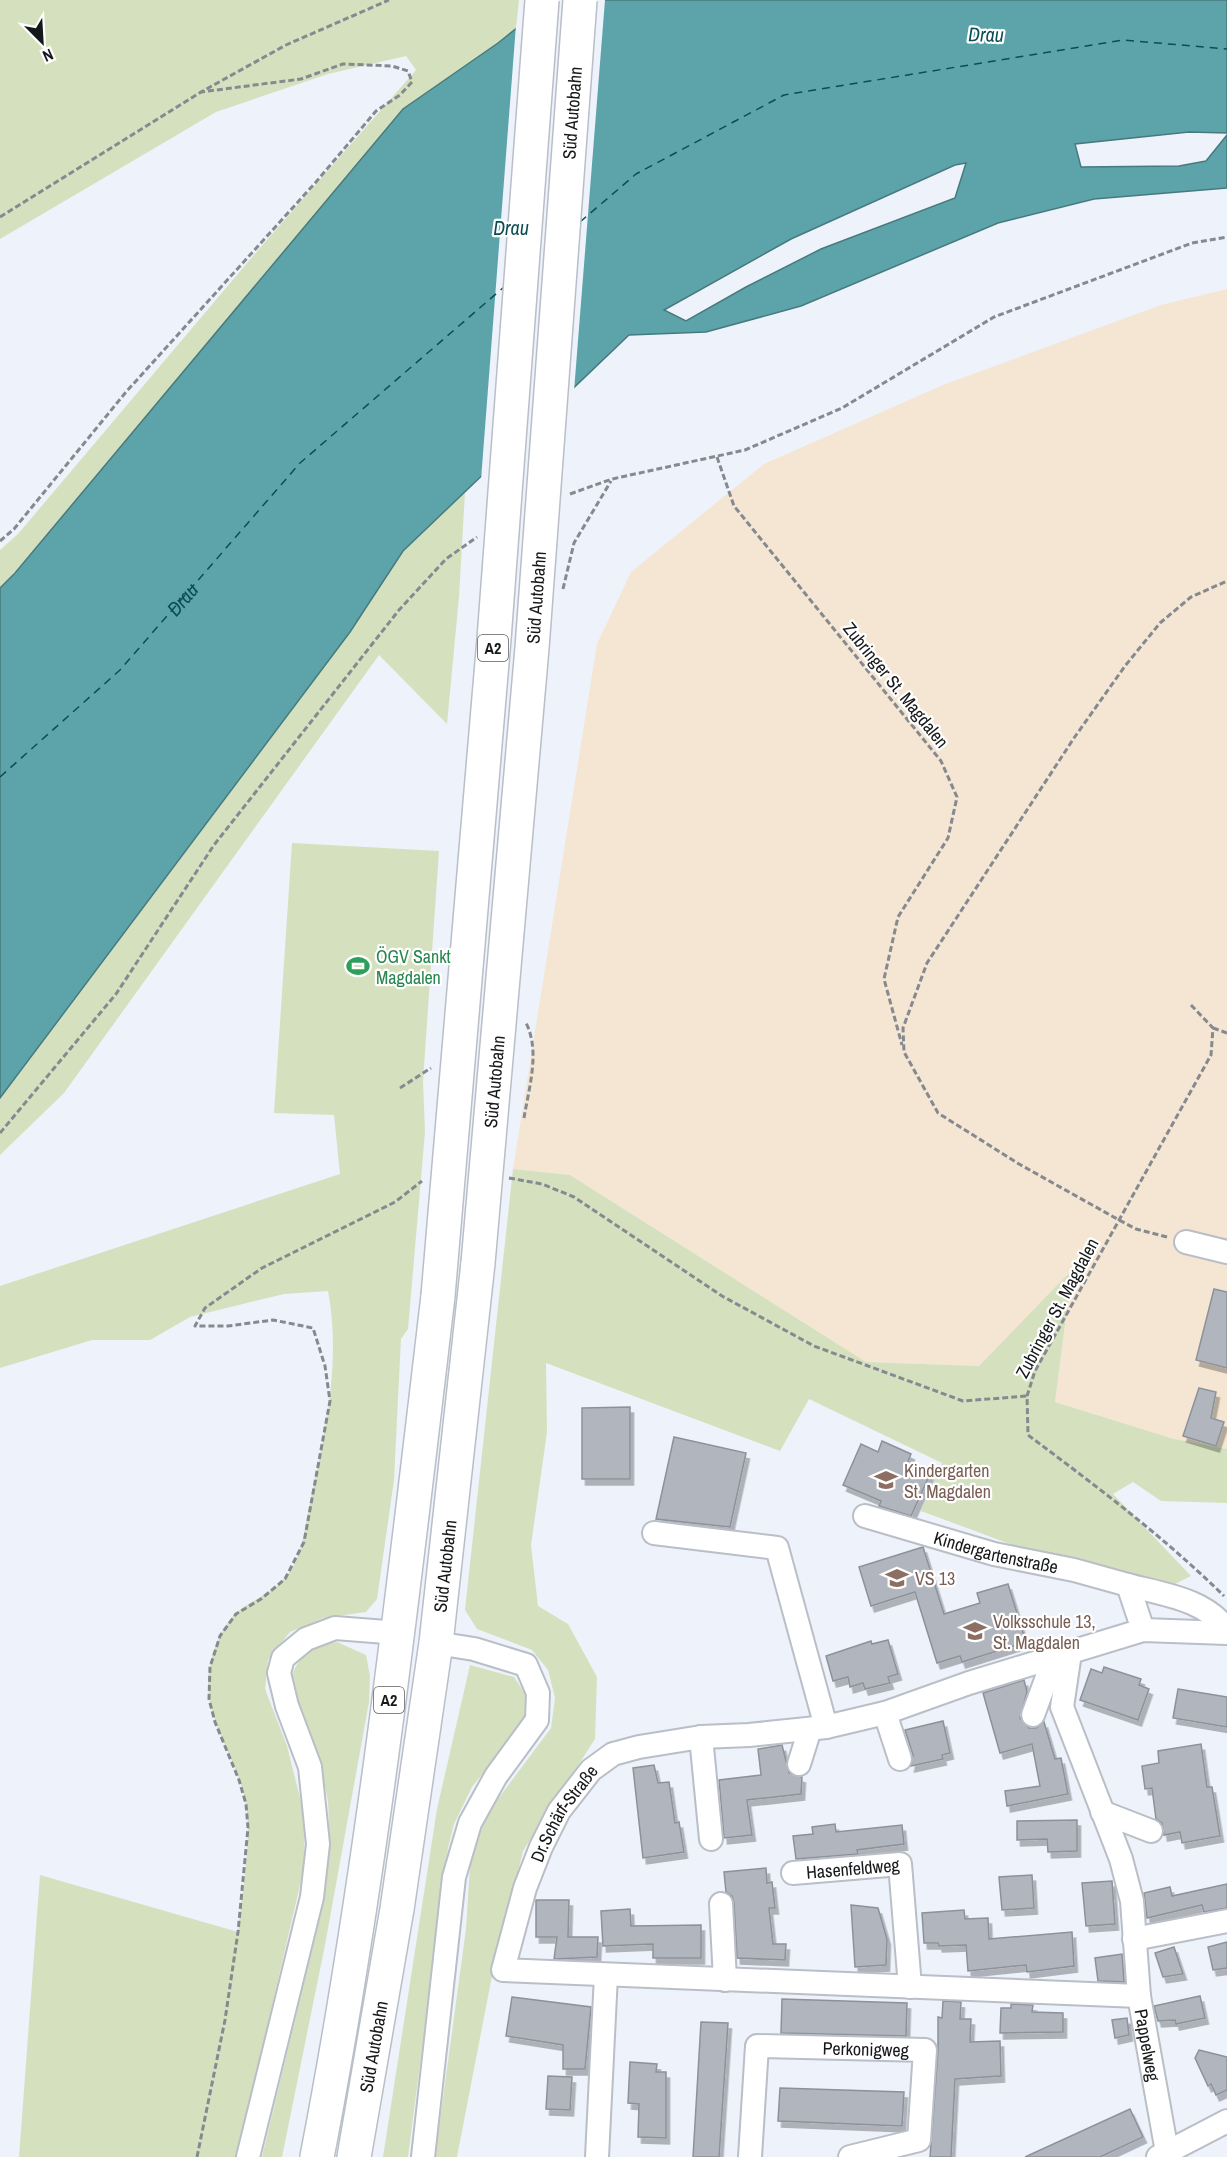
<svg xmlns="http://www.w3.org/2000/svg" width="1227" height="2157" font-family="'Archivo Narrow',sans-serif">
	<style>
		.industrial { fill: #f4e6d2 }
		.green { fill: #d5e1be }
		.water { fill: #5da4aa; stroke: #477a7e; stroke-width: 1.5; fill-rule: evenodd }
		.pier { fill: #edf2fb }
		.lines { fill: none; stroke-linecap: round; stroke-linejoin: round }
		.ferry { stroke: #0c4d52; stroke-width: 1.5; stroke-dasharray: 8 6; stroke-linecap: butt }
		.building { fill: #b1b6be; stroke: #8d929a; stroke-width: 1.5; filter: url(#shadow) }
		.minor-casing { stroke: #b9bec7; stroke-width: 26 }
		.highway-casing { stroke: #b9bec7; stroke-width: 36 }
		.path { stroke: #86898f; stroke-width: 3; stroke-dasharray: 6 3; stroke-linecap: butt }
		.minor { stroke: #fff; stroke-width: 22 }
		.highway { stroke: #fff; stroke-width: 33 }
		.highway-bridge-casing { stroke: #b9bec7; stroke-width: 36; stroke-linecap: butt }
		.highway-bridge { stroke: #fff; stroke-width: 33 }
		.labels { text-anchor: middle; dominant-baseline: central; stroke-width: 4.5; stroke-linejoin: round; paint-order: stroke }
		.shield { fill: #fff; stroke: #5b5d5e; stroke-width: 1.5 }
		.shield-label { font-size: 16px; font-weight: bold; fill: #151719 }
		.street-label { font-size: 18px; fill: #151719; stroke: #fff }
		.leisure-label { font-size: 18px; fill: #27864d; stroke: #fff; text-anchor: start }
		.education-label { font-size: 18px; fill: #785e54; stroke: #fff; text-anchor: start }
		.water-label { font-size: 20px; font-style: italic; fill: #0c4d52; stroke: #fff }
	</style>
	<defs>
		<filter id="shadow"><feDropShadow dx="3.5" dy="6" stdDeviation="0" flood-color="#0004"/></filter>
	</defs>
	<rect width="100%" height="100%" fill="#edf2fb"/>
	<path class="industrial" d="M1227 289V1449L1174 1439 1055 1402 1072 1271 979 1366 866 1362 570 1175 513 1169 597 644 631 572 764 464 943 385 1161 305Z"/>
	<g class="green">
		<path d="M0 0H519L516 29 498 43 0 588V550L18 534 253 256 416 70 406 56 328 74 216 112 0 239Z"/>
		<path d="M465 492 459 597 447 724 379 655 64 1093 0 1155V1098L350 632 403 551Z"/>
		<path d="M292 843 439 851 423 1081 425 1132 408 1329 401 1339 394 1480 377 1599 366 1612 323 1618 290 1632 268 1660 265 1689 287 1746 301 1802 305 1831 303 1872 237 2157H19L40 1875 238 1932C242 1891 252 1846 246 1805 239 1758 199 1716 210 1666 213 1649 223 1625 236 1613 251 1600 271 1594 284 1579 302 1560 304 1532 309 1507 324 1436 342 1364 328 1291L284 1294 190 1317 150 1340H92L0 1368V1286L340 1174 334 1115 274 1113Z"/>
		<path d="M513 1169 570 1175 866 1362 979 1366 1072 1270 1055 1402 1174 1439 1227 1449V1503L1161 1501 1133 1482 1113 1494 1191 1576 1167 1588 1021 1548 921 1511 942 1463 809 1399 780 1451 546 1363 547 1432 531 1545 538 1606 568 1624 597 1677 595 1739 523 1851 491 1981 457 2157H435L466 1929 470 1865 486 1815 551 1728 555 1698 548 1670 532 1650 477 1629 465 1610Z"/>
		<path d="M337 1642 366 1655 370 1676 369 1702 325 1945 282 2157H262L301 1995 324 1887 330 1848 328 1801 319 1758 294 1700 292 1674 306 1648Z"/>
		<path d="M470 1665 514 1677 526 1695 524 1721 472 1787 454 1824 448 1848 408 2157H383L437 1809Z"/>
	</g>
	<path class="water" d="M552 0H1227V133L1189 132 1075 144 1081 167 1179 166 1206 161 1227 135V188L1094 199 998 223 801 306 706 332 629 335 403 551 350 632 0 1098V588L15 573 403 109 498 43ZM966 163 955 198 821 249 746 287 686 321 664 310 791 239 955 165Z"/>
	<path class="pier" d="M548 0H605L574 391 481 480 516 25Z"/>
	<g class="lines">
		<g class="ferry">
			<path d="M580 222 636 174 784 95 1123 40 1227 49"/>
			<path id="s1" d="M0 777 120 670 300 463 504 287"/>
		</g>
	</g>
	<g class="building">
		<path d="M1214 1289 1227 1292V1368L1196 1360Z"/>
		<path d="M1199 1388 1216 1392 1211 1418 1224 1422 1216 1446 1183 1436Z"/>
		<path d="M630 1407V1479H582V1408Z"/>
		<path d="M674 1437 746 1453 730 1527 656 1519Z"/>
		<path d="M882 1441 911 1454 907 1464 930 1474 911 1516 879 1506 881 1501 843 1485 861 1444 878 1452Z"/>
		<path d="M923 1547 944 1614 980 1603 977 1593 1008 1584 1026 1642 962 1662 960 1656 937 1663 915 1592 871 1606 859 1567Z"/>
		<path d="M888 1640 898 1674 888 1677 890 1683 865 1689 863 1683 850 1687 848 1677 833 1681 826 1656 871 1641 872 1644Z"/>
		<path d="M1104 1667 1141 1679 1139 1685 1149 1689 1138 1720 1080 1700 1091 1669 1102 1673Z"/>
		<path d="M1024 1680 1027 1692 1020 1718 1029 1728H1036L1044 1722 1055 1759 1061 1758 1068 1794 1007 1806 1005 1791 1040 1786 1032 1744 1000 1753 983 1693Z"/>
		<path d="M1178 1689 1227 1697V1727L1173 1718Z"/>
		<path d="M943 1721 950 1753 942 1755 943 1759 911 1766 913 1755 905 1730Z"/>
		<path d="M1201 1744 1207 1787H1212L1220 1836 1182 1843 1180 1832 1164 1835 1162 1823 1156 1819 1152 1788 1145 1789 1142 1766 1159 1763 1158 1751Z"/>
		<path d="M782 1745 789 1773 802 1777 801 1794 747 1800 752 1835 724 1838 719 1780 761 1775 758 1749Z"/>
		<path d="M654 1765 658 1783 669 1782 675 1823 679 1822 684 1852 643 1858 633 1768Z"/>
		<path d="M1077 1820V1851L1048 1852 1047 1839 1017 1840V1821Z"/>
		<path d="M835 1824 836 1832 902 1825 904 1844 857 1850 858 1854 796 1859 793 1836 813 1834 812 1827Z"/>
		<path d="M766 1868 767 1883 772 1882 775 1908H769L773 1944H786L785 1960 737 1958 734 1903 732 1896 726 1892 724 1872Z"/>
		<path d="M1032 1875 1034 1908 1002 1910 999 1877Z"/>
		<path d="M1112 1881 1115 1924 1086 1926 1082 1883Z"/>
		<path d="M1227 1884V1908L1204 1912 1202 1905 1147 1918 1144 1893 1170 1887 1172 1896Z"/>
		<path d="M536 1900H569L568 1937H598L597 1957 554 1959 557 1937H536Z"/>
		<path d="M851 1905 878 1908 887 1939 886 1965 855 1967Z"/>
		<path d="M630 1909 631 1926 701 1925V1958H653V1944L603 1946 601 1911Z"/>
		<path d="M964 1910 965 1919 988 1918 989 1939 1072 1932 1074 1966 1027 1972 1026 1965 968 1971 966 1945 939 1946 938 1943H924L922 1913Z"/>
		<path d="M1227 1942V1968L1213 1970 1208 1947Z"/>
		<path d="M1174 1947 1183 1974 1163 1977 1155 1953Z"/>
		<path d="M1122 1954 1124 1982 1098 1981 1095 1958Z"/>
		<path d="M1200 1996 1205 2018 1176 2024 1175 2020 1158 2021 1154 2006Z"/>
		<path d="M512 1997 591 2007 585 2069H563V2045L506 2036Z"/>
		<path d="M782 1999 907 2003 906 2036 781 2033Z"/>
		<path d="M943 2001 961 2002 960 2019H971L970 2042 1000 2041 1001 2076 955 2079 951 2157H930L938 2051V2017L942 2018Z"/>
		<path d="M1011 2004 1033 2005 1032 2012 1063 2013V2032L1000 2033 1001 2008H1011Z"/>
		<path d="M1127 2018 1129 2035 1115 2038 1112 2020Z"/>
		<path d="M701 2022 728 2023 719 2157H693Z"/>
		<path d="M1199 2050 1227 2057V2090L1216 2095 1211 2084 1208 2086 1195 2058Z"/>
		<path d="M630 2062 657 2064 656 2072H666V2138L638 2137 639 2104 628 2103Z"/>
		<path d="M548 2076 572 2077 570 2110 546 2109Z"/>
		<path d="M780 2088 904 2092 902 2126 778 2121Z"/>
		<path d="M1130 2109 1143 2137 1100 2157H1025Z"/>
	</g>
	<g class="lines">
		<g class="minor-casing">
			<g id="minor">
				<path d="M1186 1242 1227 1252"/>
				<path id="s2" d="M865 1516 994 1554 1074 1570 1128 1585 1143 1630"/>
				<path d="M654 1533 777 1548 826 1727"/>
				<path d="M1128 1585C1161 1594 1207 1599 1227 1631"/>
				<path id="s3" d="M1070 1653 1062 1707 1121 1859 1132 1901 1139 1996 1167 2152"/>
				<path d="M885 1713 900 1759"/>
				<path d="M1033 1715 1054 1658"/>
				<path d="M701 1737 711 1839"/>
				<path d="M799 1764 810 1729"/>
				<path d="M1102 1812 1151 1831"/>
				<path id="s4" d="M793 1873 900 1864 910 1987"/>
				<path d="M721 1904 725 1980"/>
				<path d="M1134 1939 1227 1921"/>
				<path id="s5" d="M1139 1996 503 1970 525 1888 541 1847 559 1811 591 1770 613 1754 639 1747 701 1737 749 1735 826 1727 885 1713 969 1683 1143 1630 1227 1633"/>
				<path d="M248 2157 312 1897 318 1844 310 1767 287 1706 279 1673 283 1658 306 1639 335 1628 399 1633"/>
				<path d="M423 2157 454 1877 470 1823 496 1776 537 1720 538 1693 526 1665 474 1649 436 1643"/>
				<path d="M597 2157 606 1975"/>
				<path id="s6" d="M750 2157 757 2046 925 2050 919 2140 850 2157"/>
				<path d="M1158 2157 1227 2121"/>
			</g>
		</g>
		<g class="highway-casing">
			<g id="highway">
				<path d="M317 2157C372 1872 404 1584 438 1296"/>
				<path id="s7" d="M354 2157 397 1909 436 1643 478 1263"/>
			</g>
		</g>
		<g class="path">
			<path d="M0 217 201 92 286 45 389 0"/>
			<path d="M717 457 734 506 941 761 957 797 948 838 898 917 884 979 902 1045"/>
			<path d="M570 494 612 479 745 450 842 408 994 317 1192 243 1227 237"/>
			<path d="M0 541 14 529 126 392 316 182 376 111 400 95 412 82 408 71 392 66 343 64 301 79 201 92"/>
			<path d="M563 589 574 543 611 481"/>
			<path d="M1191 1005 1213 1028 1211 1055 1035 1371 1027 1396 1028 1435C1096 1486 1163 1536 1224 1596"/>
			<path d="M1213 1028 1227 1033"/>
			<path d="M400 1088 431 1068"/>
			<path d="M524 1118C529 1087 541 1050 525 1021"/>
			<path d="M0 1133 116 994 214 845 399 610 446 559 477 537"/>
			<path d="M509 1178 542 1184 574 1197 722 1296 814 1346 963 1401 1027 1396"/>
			<path d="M1167 1237 1136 1229 1119 1220 1019 1164 938 1113 904 1052 903 1028 927 963 1074 738 1125 666 1160 623 1191 597 1227 581"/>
			<path d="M197 2157 225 2020 238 1932 248 1828 246 1804 239 1780 215 1722 209 1699 210 1667 220 1636 236 1614 261 1599 285 1579 304 1542 330 1401 325 1366 313 1328 273 1320 228 1326H195L205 1308 262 1268 395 1202 422 1181"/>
		</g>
		<use href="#minor" class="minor"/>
		<use href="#highway" class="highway"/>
		<g class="highway-bridge-casing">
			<g id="highway-bridge">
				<path id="s8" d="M478 1263 532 648 580 0"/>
				<path d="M438 1296 494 639 542 0"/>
			</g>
		</g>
		<use href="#highway-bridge" class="highway-bridge"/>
	</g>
	<defs>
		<g id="stadium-bare" transform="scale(1.8)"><path d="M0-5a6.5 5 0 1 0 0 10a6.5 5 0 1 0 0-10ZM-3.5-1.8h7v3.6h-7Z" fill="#2e9e5b" stroke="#fff" stroke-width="2.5" paint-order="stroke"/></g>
		<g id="school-bare" transform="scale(1.8)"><path d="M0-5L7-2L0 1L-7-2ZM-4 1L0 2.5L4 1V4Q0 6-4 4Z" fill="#8d6e63" stroke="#fff" stroke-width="2.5" paint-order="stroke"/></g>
	</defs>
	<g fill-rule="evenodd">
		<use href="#stadium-bare" x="358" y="966"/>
		<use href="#school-bare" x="886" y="1480"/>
		<use href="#school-bare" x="897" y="1578"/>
		<use href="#school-bare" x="975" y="1631"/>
	</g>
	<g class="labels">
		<g class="shield">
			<rect x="478" y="635" width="30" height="26" rx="4.5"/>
			<rect x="374" y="1687" width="30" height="26" rx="4.5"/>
		</g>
		<g class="shield-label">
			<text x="493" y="648">A2</text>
			<text x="389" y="1700">A2</text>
		</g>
		<g class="street-label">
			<text stroke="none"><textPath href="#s8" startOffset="1154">Süd Autobahn</textPath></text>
			<text stroke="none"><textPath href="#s8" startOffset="668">Süd Autobahn</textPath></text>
			<text transform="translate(896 685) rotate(51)">Zubringer St. Magdalen</text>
			<text stroke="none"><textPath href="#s8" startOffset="182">Süd Autobahn</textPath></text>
			<text transform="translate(1057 1308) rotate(-62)">Zubringer St. Magdalen</text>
			<text stroke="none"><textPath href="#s2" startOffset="136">Kindergartenstraße</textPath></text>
			<text stroke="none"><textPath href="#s7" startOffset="598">Süd Autobahn</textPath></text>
			<text stroke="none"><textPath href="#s5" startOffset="806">Dr.Schärf-Straße</textPath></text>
			<text stroke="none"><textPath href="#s4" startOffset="60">Hasenfeldweg</textPath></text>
			<text stroke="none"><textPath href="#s7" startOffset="112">Süd Autobahn</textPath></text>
			<text stroke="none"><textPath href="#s3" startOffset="406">Pappelweg</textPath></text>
			<text stroke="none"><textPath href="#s6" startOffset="220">Perkonigweg</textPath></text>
		</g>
		<g class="leisure-label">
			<text x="376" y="956">ÖGV Sankt<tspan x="376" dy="21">Magdalen</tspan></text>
		</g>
		<g class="education-label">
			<text x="904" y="1470">Kindergarten<tspan x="904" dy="21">St. Magdalen</tspan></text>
			<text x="915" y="1578">VS 13</text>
			<text x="993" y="1621">Volksschule 13,<tspan x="993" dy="21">St. Magdalen</tspan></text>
		</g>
		<g class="water-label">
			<text transform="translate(986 34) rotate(1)">Drau</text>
			<text x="511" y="227">Drau</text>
			<text stroke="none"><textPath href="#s1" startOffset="255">Drau</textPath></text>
		</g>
	</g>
	<g transform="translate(42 42) rotate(156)" stroke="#ffffff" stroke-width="4.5" paint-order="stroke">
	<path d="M0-4.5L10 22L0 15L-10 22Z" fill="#151719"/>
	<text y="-9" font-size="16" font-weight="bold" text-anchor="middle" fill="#151719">N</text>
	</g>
</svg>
